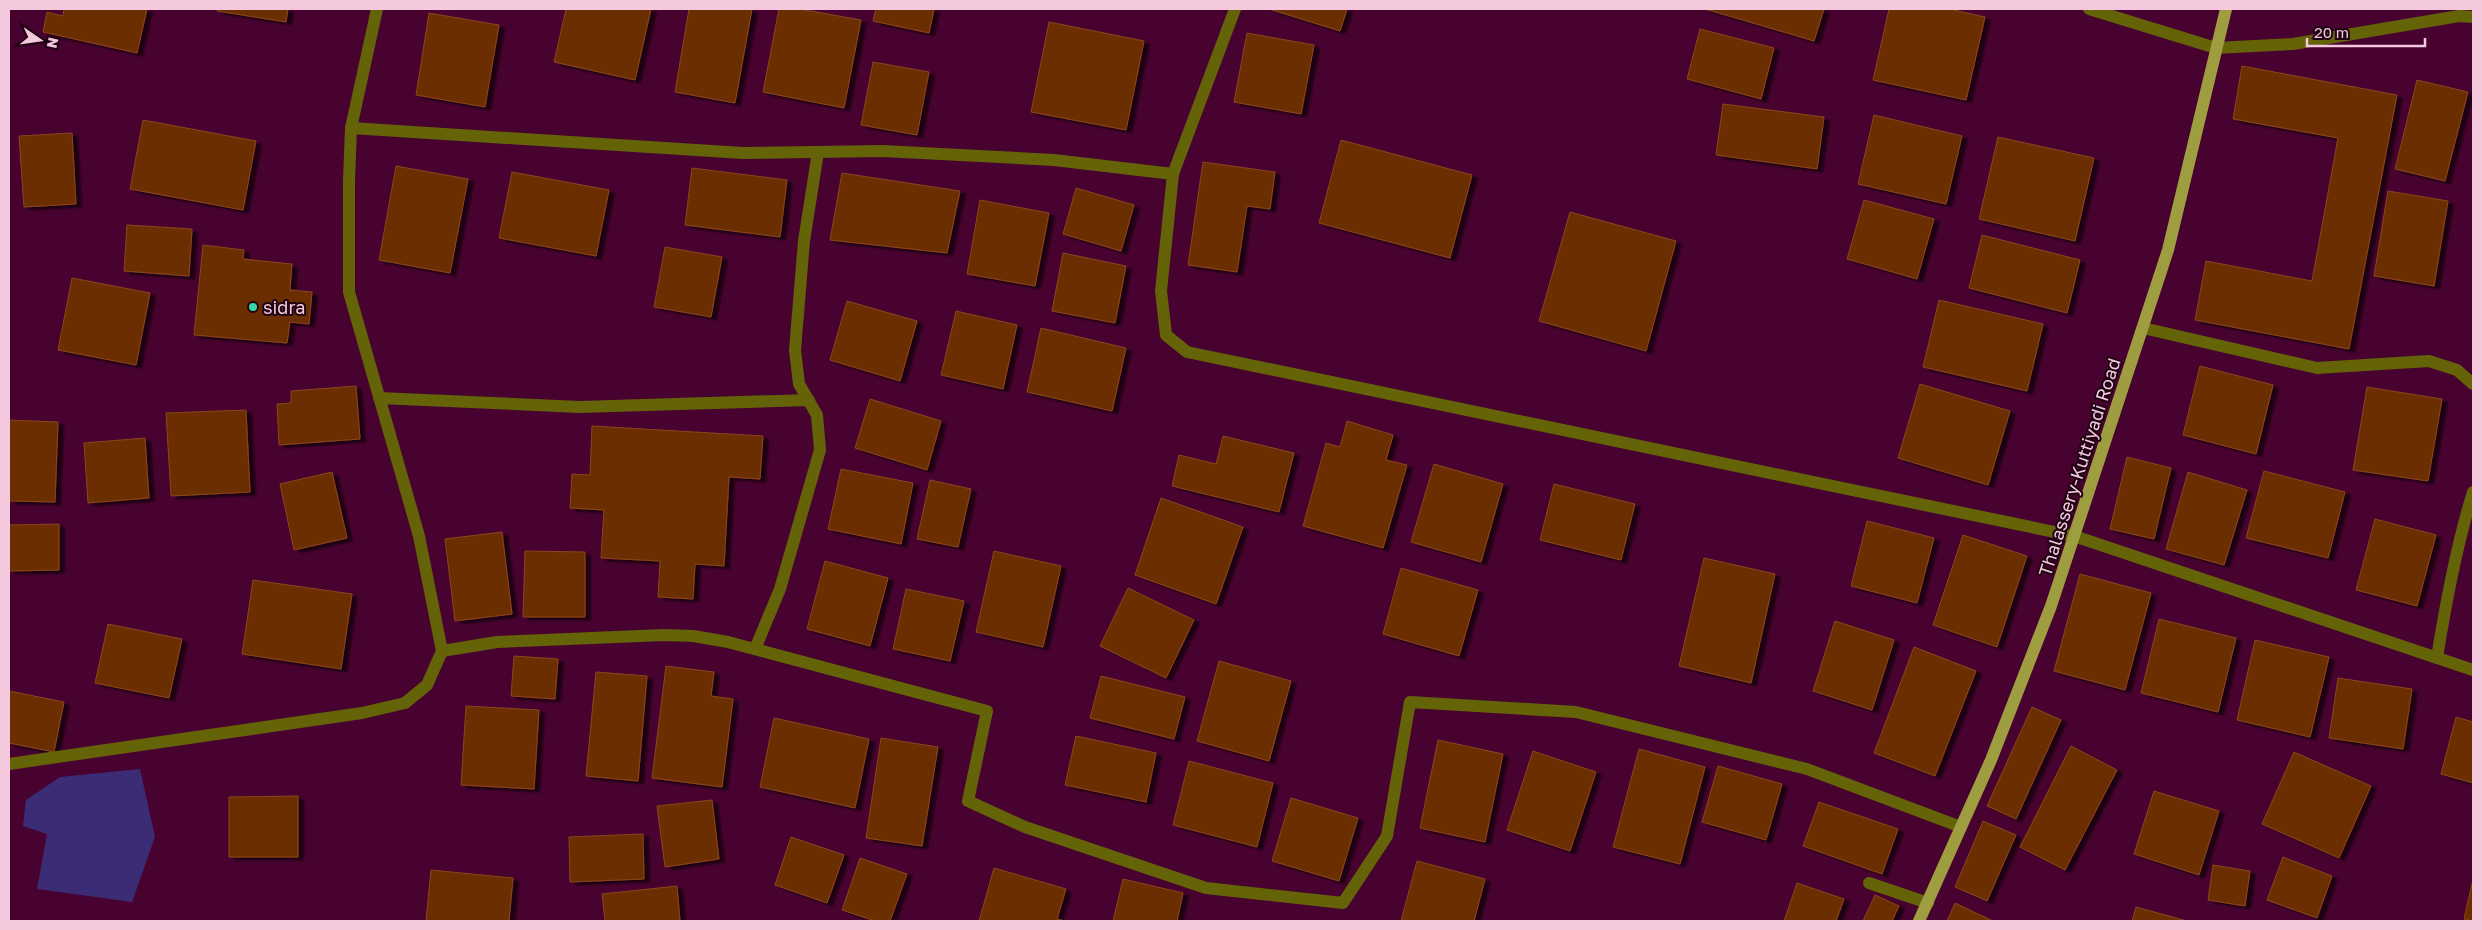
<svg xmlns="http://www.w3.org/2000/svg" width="2482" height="930" font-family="'Golos Text',sans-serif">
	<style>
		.green { fill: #3c2c76 }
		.building { fill: #6b2e04; stroke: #8c461b; filter: url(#shadow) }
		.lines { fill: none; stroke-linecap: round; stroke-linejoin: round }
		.minor { stroke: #646308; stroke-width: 12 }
		.major { stroke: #9e9d40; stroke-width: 12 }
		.poi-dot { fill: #36d4a7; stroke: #1f0413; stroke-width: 2 }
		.labels { text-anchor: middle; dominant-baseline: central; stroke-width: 4; stroke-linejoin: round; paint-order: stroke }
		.poi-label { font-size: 18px; fill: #f4c9dd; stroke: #1f0413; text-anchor: start }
		.street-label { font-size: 18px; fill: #f4c9dd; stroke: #1f0413 }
	</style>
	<defs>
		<filter id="shadow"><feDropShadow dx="5.5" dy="3" stdDeviation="1" flood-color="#0009"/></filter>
	</defs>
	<rect width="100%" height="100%" fill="#48022f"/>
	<path class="green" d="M140 769 155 837 132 902 37 889 47 834 23 826 26 800 60 777Z"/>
	<g class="building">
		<path d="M64 9H147L137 53 43 32 47 12 63 16Z"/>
		<path d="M218 9H288L286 22 217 11Z"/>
		<path d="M566 9H651L635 80 554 62Z"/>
		<path d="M689 9H752L735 103 675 92Z"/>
		<path d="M779 9H800L861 20 844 108 763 92Z"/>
		<path d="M876 9H934L929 33 873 21Z"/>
		<path d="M1269 9H1347L1340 31Z"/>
		<path d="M1705 9H1824L1814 41Z"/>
		<path d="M1889 9H1949L1985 17 1966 100 1873 80Z"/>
		<path d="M429 13 499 25 485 107 416 95Z"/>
		<path d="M1049 22 1144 41 1126 130 1031 112Z"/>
		<path d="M1700 29 1774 48 1761 99 1687 79Z"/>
		<path d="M1247 33 1314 45 1301 114 1234 102Z"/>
		<path d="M873 62 929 72 917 135 861 125Z"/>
		<path d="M2242 66 2397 95 2349 349 2195 320 2206 261 2312 281 2338 138 2233 119Z"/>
		<path d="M2417 80 2468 92 2445 181 2395 169Z"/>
		<path d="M1723 104 1824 117 1817 169 1716 155Z"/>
		<path d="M1874 115 1962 136 1946 204 1858 184Z"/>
		<path d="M143 120 256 141 243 210 130 189Z"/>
		<path d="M72 133 76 204 24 207 19 136Z"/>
		<path d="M1998 137 2094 158 2075 241 1979 219Z"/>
		<path d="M1341 140 1472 175 1450 258 1319 223Z"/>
		<path d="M1203 162 1275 172 1270 209 1247 206 1237 272 1188 265Z"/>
		<path d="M396 166 468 179 450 273 379 260Z"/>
		<path d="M692 168 787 180 780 237 685 225Z"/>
		<path d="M512 172 609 190 596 256 499 238Z"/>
		<path d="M842 173 960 191 947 253 830 240Z"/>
		<path d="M1076 188 1134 205 1121 251 1063 234Z"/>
		<path d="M2388 191 2448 201 2434 286 2374 276Z"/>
		<path d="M980 200 1049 213 1035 286 967 274Z"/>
		<path d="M1864 200 1934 219 1917 279 1847 259Z"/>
		<path d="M1570 212 1676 241 1646 351 1539 321Z"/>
		<path d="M127 225 192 229 189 276 124 271Z"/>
		<path d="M1982 235 2080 260 2067 313 1969 288Z"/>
		<path d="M203 245 244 250 243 259 292 264 290 290 312 292 309 324 290 322 287 343 194 335Z"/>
		<path d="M665 247 722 257 711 317 654 307Z"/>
		<path d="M1063 253 1126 266 1115 323 1052 311Z"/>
		<path d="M72 278 150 293 136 365 58 350Z"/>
		<path d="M1939 300 2043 324 2027 391 1923 367Z"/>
		<path d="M847 301 917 321 900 381 830 360Z"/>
		<path d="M956 311 1017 325 1003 389 941 375Z"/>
		<path d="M1041 328 1126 348 1112 411 1027 392Z"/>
		<path d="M2200 366 2273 385 2256 454 2183 435Z"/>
		<path d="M1920 384 2010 411 1988 485 1898 458Z"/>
		<path d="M356 386 360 439 279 445 277 404 291 403V391Z"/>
		<path d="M2367 387 2442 399 2428 481 2353 470Z"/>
		<path d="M870 399 941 421 927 470 855 448Z"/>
		<path d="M246 410 250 492 171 496 166 413Z"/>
		<path d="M9 420 58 422 55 502 9 501Z"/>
		<path d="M1347 421 1393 435 1386 460 1407 465 1383 548 1303 526 1326 443 1340 447Z"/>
		<path d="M592 426 763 436 760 479 729 477 724 566 695 564 693 599 658 597 660 561 601 558 604 510 570 508 572 474 590 475Z"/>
		<path d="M1223 436 1294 453 1279 512 1172 486 1179 455 1216 464Z"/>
		<path d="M145 438 149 498 88 503 84 443Z"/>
		<path d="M2127 457 2171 468 2154 539 2110 529Z"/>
		<path d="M1434 464 1503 484 1481 562 1411 542Z"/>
		<path d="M841 469 913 483 901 544 828 529Z"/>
		<path d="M2264 471 2345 492 2328 558 2246 538Z"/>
		<path d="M332 472 347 538 294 550 280 484Z"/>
		<path d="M2188 472 2247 490 2224 565 2166 549Z"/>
		<path d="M930 480 971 489 958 547 917 539Z"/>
		<path d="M1554 484 1635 504 1621 560 1540 540Z"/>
		<path d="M1161 498 1243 527 1216 604 1135 575Z"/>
		<path d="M2375 519 2436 535 2417 606 2356 590Z"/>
		<path d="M1867 521 1934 538 1917 603 1851 586Z"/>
		<path d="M59 524V570L9 571V525Z"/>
		<path d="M502 532 512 614 455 621 445 539Z"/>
		<path d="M1963 535 2027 556 1997 647 1933 625Z"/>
		<path d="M525 551 585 552V617H523Z"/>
		<path d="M994 551 1061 566 1043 647 976 632Z"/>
		<path d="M1704 558 1775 574 1751 683 1679 666Z"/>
		<path d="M825 561 888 578 870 646 807 629Z"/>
		<path d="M1401 568 1478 590 1459 656 1383 634Z"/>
		<path d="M2080 574 2151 593 2125 690 2054 671Z"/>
		<path d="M253 580 352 594 341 669 242 654Z"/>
		<path d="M1128 588 1194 620 1166 678 1100 646Z"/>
		<path d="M906 589 964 601 950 661 893 649Z"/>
		<path d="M2159 619 2236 638 2218 712 2141 693Z"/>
		<path d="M1835 621 1894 640 1872 710 1813 691Z"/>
		<path d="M108 624 182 639 169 698 95 683Z"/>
		<path d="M2255 640 2329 657 2310 737 2237 720Z"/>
		<path d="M1914 647 1976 671 1935 776 1874 753Z"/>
		<path d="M514 656 558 659 555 699 511 696Z"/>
		<path d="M1219 661 1291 681 1269 761 1197 741Z"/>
		<path d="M666 666 714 672 711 696 733 699 722 787 652 778Z"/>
		<path d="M596 672 647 676 638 781 586 776Z"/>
		<path d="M1101 676 1185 697 1174 739 1090 718Z"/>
		<path d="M2338 678 2412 689 2403 749 2329 738Z"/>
		<path d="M9 691 64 702 54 752 9 743Z"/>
		<path d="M466 706 539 710 534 789 461 785Z"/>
		<path d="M2032 707 2061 720 2016 819 1987 806Z"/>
		<path d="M2456 717 2473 722V783L2441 774Z"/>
		<path d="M774 718 869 739 855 808 760 787Z"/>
		<path d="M1076 736 1156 753 1146 802 1065 785Z"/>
		<path d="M881 738 938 747 922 846 866 838Z"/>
		<path d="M1438 740 1503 754 1485 842 1420 828Z"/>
		<path d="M2071 746 2117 770 2065 870 2020 847Z"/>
		<path d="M1639 749 1705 767 1680 864 1613 847Z"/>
		<path d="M1533 751 1596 772 1570 851 1507 830Z"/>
		<path d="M2294 752 2371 786 2339 858 2262 824Z"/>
		<path d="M1189 761 1273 783 1257 847 1173 825Z"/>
		<path d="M1718 766 1782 784 1766 840 1702 822Z"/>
		<path d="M2154 791 2219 811 2199 875 2134 854Z"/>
		<path d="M298 796V857H229V797Z"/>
		<path d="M1291 798 1358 818 1339 881 1272 861Z"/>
		<path d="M712 800 719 859 665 867 657 806Z"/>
		<path d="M1819 802 1898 829 1882 874 1803 846Z"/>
		<path d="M1983 821 2016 835 1987 901 1955 887Z"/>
		<path d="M643 834 644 879 570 882 569 837Z"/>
		<path d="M791 837 844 855 827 903 775 885Z"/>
		<path d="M2283 857 2332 876 2317 918 2267 900Z"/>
		<path d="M860 858 907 874 890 921H875L842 910Z"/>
		<path d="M1417 861 1485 879 1474 921H1401Z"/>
		<path d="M2213 865 2250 871 2245 906 2208 900Z"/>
		<path d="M994 868 1066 889 1057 919 1065 921H979Z"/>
		<path d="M431 870 513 878 509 921H426Z"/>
		<path d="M1123 879 1183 893 1177 921H1113Z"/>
		<path d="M2473 879V921L2464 919Z"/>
		<path d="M1797 883 1844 899 1836 921H1784Z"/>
		<path d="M677 886 680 921H605L602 894Z"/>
		<path d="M1875 895 1899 906 1892 921H1863Z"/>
		<path d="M1955 903 1993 921H1947Z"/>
		<path d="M2136 907 2187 921H2132Z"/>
	</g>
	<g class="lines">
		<g class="minor">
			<path d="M2089 9 2216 48 2293 44 2459 16 2473 17"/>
			<path d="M351 128 743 153 883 151 1054 160 1173 174 1235 9"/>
			<path d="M1173 174 1161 291 1166 335 1187 352 2074 536 2473 670"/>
			<path d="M2143 328 2317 368 2429 361 2457 370 2473 384"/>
			<path d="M379 398 580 407 809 400"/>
			<path d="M755 649 780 589 820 450 817 415 799 384 795 350 804 241 818 152"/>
			<path d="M442 651 497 642 664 635 693 636 728 642 987 711 968 801 1025 827 1206 888 1343 903 1387 836 1410 702 1576 712 1807 769 1961 827"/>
			<path d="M2437 658C2446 601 2456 547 2473 492"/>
			<path d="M9 764 362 713 405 703 427 685 442 651 419 536 349 292V180L351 128 377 9"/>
			<path d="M1869 883 1928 903"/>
		</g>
		<path class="major" d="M1919 921 1991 760 2051 606 2074 536 2168 250 2226 9"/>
	</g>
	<circle class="poi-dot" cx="253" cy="307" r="5"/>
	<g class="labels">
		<g class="poi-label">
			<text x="263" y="307">sidra</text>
		</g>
		<g class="street-label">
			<text transform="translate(2079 467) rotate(-72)">Thalassery-Kuttiyadi Road</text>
		</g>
	</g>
	<rect width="2482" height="930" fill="none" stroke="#f4c9dd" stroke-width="20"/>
	<g transform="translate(40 40) rotate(103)" stroke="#1f0413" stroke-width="4" paint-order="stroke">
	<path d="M0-4L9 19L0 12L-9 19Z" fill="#f4c9dd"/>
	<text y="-8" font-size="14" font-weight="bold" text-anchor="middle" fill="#f4c9dd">N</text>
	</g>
	<path d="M2307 38v8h118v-8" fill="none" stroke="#f4c9dd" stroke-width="2.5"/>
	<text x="2314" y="38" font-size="15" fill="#f4c9dd" stroke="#1f0413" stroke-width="4" paint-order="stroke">20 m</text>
</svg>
